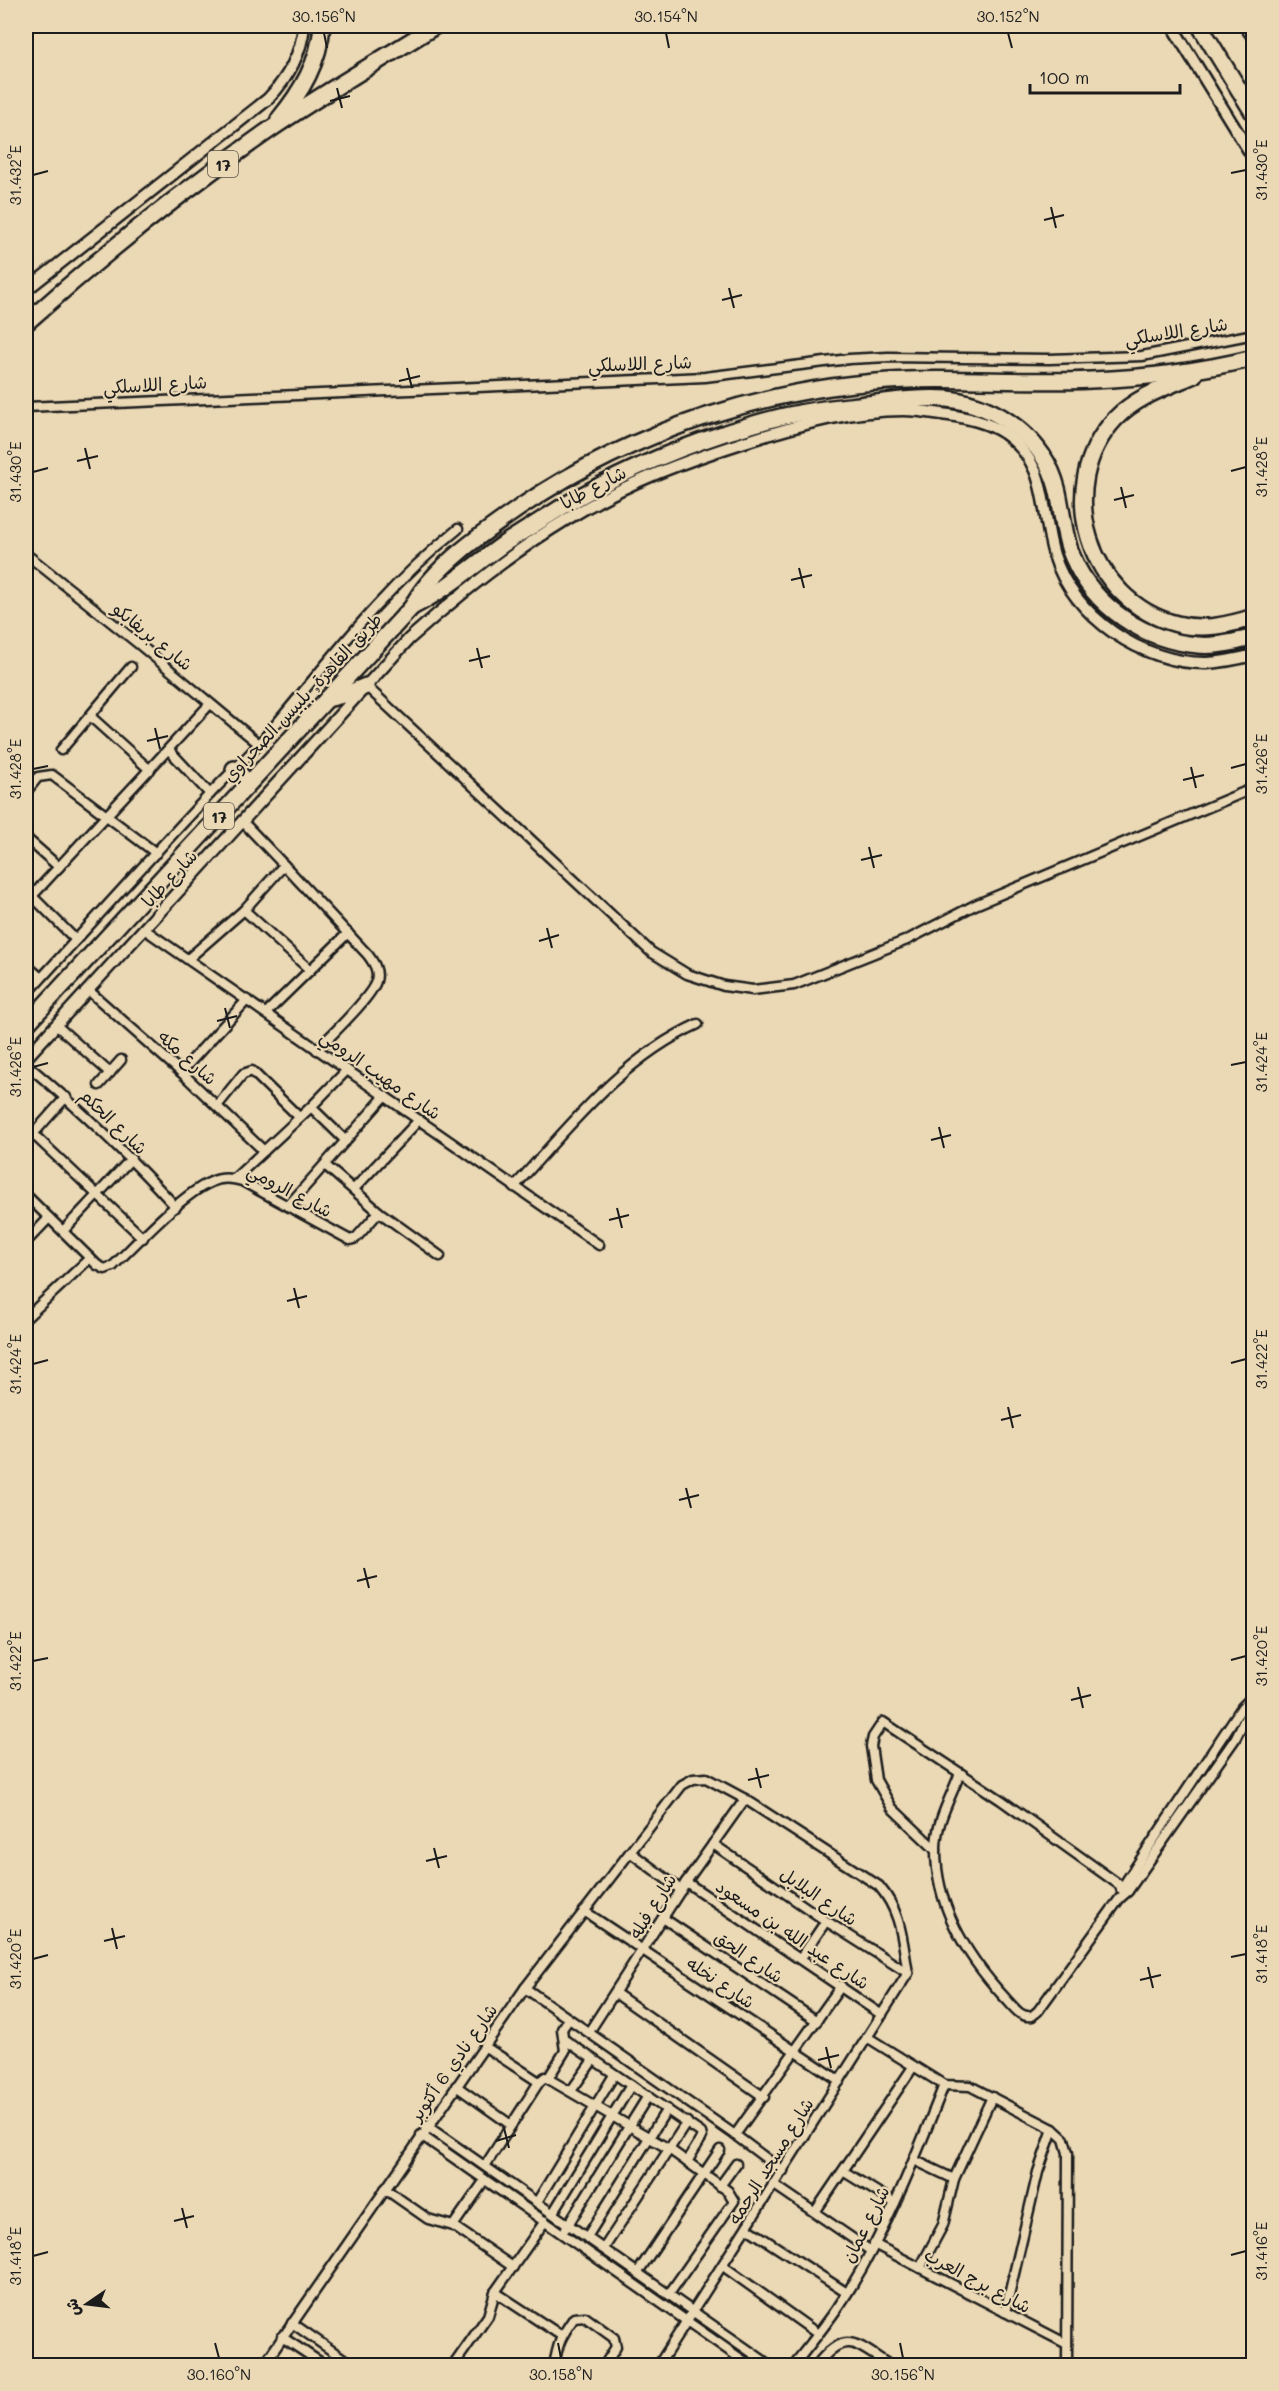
<svg xmlns="http://www.w3.org/2000/svg" width="1279" height="2391" font-family="Mali,'Playpen Sans Arabic',sans-serif">
	<style>
		.lines { fill: none; stroke-linecap: round; stroke-linejoin: round }
		.street-casing { stroke: #1c1c1c; stroke-width: 13 }
		.secondary-casing { stroke: #1c1c1c; stroke-width: 15 }
		.highway-casing { stroke: #1c1c1c; stroke-width: 20 }
		.street { stroke: #ebd9b6; stroke-width: 8 }
		.secondary { stroke: #ebd9b6; stroke-width: 10 }
		.highway { stroke: #ebd9b6; stroke-width: 15 }
		.ticks { fill: none; stroke: #1c1c1c; stroke-width: 2 }
		.labels { text-anchor: middle; dominant-baseline: central; stroke-width: 4.5; stroke-linejoin: round; paint-order: stroke }
		.shield { fill: #ebd9b6; stroke: #5a554a; stroke-width: 1.5 }
		.shield-label { font-size: 16px; font-weight: bold; fill: #1c1c1c }
		.street-label { font-size: 18px; fill: #1c1c1c; stroke: #ebd9b6 }
		.neatline { fill: none; stroke: #1c1c1c; stroke-width: 2 }
		.ticks-label { font-size: 15px; text-anchor: middle; fill: #1c1c1c }
	</style>
	<rect width="100%" height="100%" fill="#ebd9b6"/>
	<filter id="ink" filterUnits="userSpaceOnUse"><feTurbulence type="fractalNoise" baseFrequency=".0167" numOctaves="2"/><feDisplacementMap in="SourceGraphic" scale="12" xChannelSelector="R" yChannelSelector="G"/><feConvolveMatrix kernelMatrix="1 2 1 2 8 2 1 2 1" color-interpolation-filters="sRGB"/></filter>
	<g filter="url(#ink)">
		<g class="lines">
			<g class="street-casing">
				<g id="street">
					<path d="M26 274 33 283"/>
					<path d="M26 407 705 377 849 359 888 357 1049 359 1142 356 1254 334"/>
					<path d="M26 554 140 645 259 744"/>
					<path d="M366 686 651 952 687 974 724 986 753 990 794 985 907 940 975 905 1254 788"/>
					<path d="M90 716 150 770"/>
					<path d="M61 750 131 667"/>
					<path d="M169 750 210 794"/>
					<path d="M26 792 38 777 52 775 156 853"/>
					<path d="M243 822 284 865"/>
					<path d="M26 838 59 867"/>
					<path d="M26 890 76 940"/>
					<path d="M32 896 210 704"/>
					<path d="M244 910 310 970"/>
					<path d="M144 929 599 1245"/>
					<path d="M188 959 244 910 284 865 368 955C374 963 379 971 376 981 372 997 330 1036 317 1050"/>
					<path d="M26 965 41 978"/>
					<path d="M88 990 181 1072 264 1151"/>
					<path d="M26 995C87 928 148 860 210 794 227 776 245 760 261 742 326 666 379 592 458 529"/>
					<path d="M266 1013 348 933"/>
					<path d="M56 1025 110 1073"/>
					<path d="M26 1064C79 1108 129 1156 176 1207"/>
					<path d="M181 1072 247 1000"/>
					<path d="M99 1085 121 1060"/>
					<path d="M217 1106 243 1074 252 1071 299 1117"/>
					<path d="M311 1107 346 1141"/>
					<path d="M33 1134 143 1238"/>
					<path d="M26 1142 66 1097"/>
					<path d="M325 1165 379 1212 440 1256"/>
					<path d="M234 1179 311 1107 347 1070"/>
					<path d="M514 1187C570 1126 621 1059 698 1024"/>
					<path d="M354 1189 419 1120"/>
					<path d="M26 1195 97 1265 105 1269 113 1266C137 1243 182 1194 211 1182 221 1177 232 1178 242 1181L350 1240 356 1238 379 1212"/>
					<path d="M288 1206 385 1096"/>
					<path d="M63 1231 131 1159"/>
					<path d="M26 1242 49 1218"/>
					<path d="M26 1318 90 1258"/>
					<path d="M960 1773C951 1797 936 1822 936 1848 935 1906 968 1958 1006 1999 1014 2007 1020 2018 1032 2016L1038 2011 1120 1898 1128 1891 1235 1739 1247 1715 1254 1692"/>
					<path d="M713 1844 826 1921 908 1973"/>
					<path d="M936 1850 892 1808 876 1780 871 1746 873 1737 883 1722 1001 1800 1128 1891"/>
					<path d="M630 1852 681 1890"/>
					<path d="M686 1882 882 2015"/>
					<path d="M1121 1889 1242 1707 1250 1699"/>
					<path d="M584 1911 840 2081"/>
					<path d="M663 1918 817 2021"/>
					<path d="M801 1958 826 1921"/>
					<path d="M525 1988 735 2135"/>
					<path d="M615 1993 764 2097"/>
					<path d="M589 2032 686 1882 745 1799"/>
					<path d="M867 2037 944 2085 970 2086 1053 2129 1064 2139 1068 2153 1067 2366"/>
					<path d="M565 2040 701 2133 702 2137 687 2162"/>
					<path d="M484 2046 539 2082"/>
					<path d="M549 2077 565 2051 562 2029 569 2019"/>
					<path d="M456 2086 511 2125"/>
					<path d="M571 2091 593 2060"/>
					<path d="M427 2126 771 2366"/>
					<path d="M421 2135 751 2366"/>
					<path d="M914 2160 954 2179"/>
					<path d="M485 2166 539 2082 545 2077 669 2149 728 2191 734 2201 669 2294"/>
					<path d="M783 2171 735 2135 841 1986"/>
					<path d="M843 2171 895 2203"/>
					<path d="M773 2184 871 2251"/>
					<path d="M720 2186 736 2164"/>
					<path d="M385 2189 428 2219 453 2226 513 2267"/>
					<path d="M537 2202 614 2075"/>
					<path d="M815 2212 913 2067"/>
					<path d="M553 2213 631 2085"/>
					<path d="M453 2226 485 2180"/>
					<path d="M566 2228 648 2096"/>
					<path d="M747 2228 847 2293"/>
					<path d="M587 2237 667 2109"/>
					<path d="M874 2244 1067 2344"/>
					<path d="M604 2248 687 2122"/>
					<path d="M723 2266 818 2334"/>
					<path d="M920 2268 943 2225 954 2179 992 2097"/>
					<path d="M638 2272 720 2150"/>
					<path d="M495 2292 562 2336"/>
					<path d="M1005 2312 1038 2172 1053 2129"/>
					<path d="M292 2323 354 2366"/>
					<path d="M282 2337 326 2366"/>
					<path d="M263 2366 525 1988 682 1785 693 1779 706 1778 745 1799 879 1886C902 1913 902 1940 908 1973"/>
					<path d="M453 2366 488 2316 495 2292 545 2221"/>
					<path d="M554 2366C558 2343 560 2338 574 2318L585 2317 614 2338 616 2347 604 2366"/>
					<path d="M658 2366 908 1973"/>
					<path d="M793 2366C812 2342 832 2318 848 2292 888 2227 916 2156 944 2085"/>
					<path d="M816 2366C846 2327 857 2345 891 2366"/>
				</g>
			</g>
			<g class="secondary-casing">
				<g id="secondary">
					<path d="M1172 26 1254 159"/>
					<path d="M26 290 268 99C288 78 301 55 304 26"/>
					<path d="M26 1058 409 639C459 594 510 554 567 519 627 482 687 460 754 439 802 424 852 410 903 410 918 410 934 413 949 415 968 418 987 422 1004 433 1050 465 1040 509 1054 555 1073 617 1143 664 1207 663 1223 662 1238 659 1254 655"/>
				</g>
			</g>
			<g class="highway-casing">
				<g id="highway">
					<path d="M1200 26 1254 114"/>
					<path d="M1248 26 1254 34"/>
					<path d="M279 119C302 91 319 62 322 26"/>
					<path d="M26 323C102 255 181 192 265 133 320 95 379 61 435 26"/>
					<path d="M1194 375C1166 387 1136 397 1115 419 1052 487 1089 602 1177 624 1203 631 1229 625 1254 617"/>
					<path d="M412 607C446 590 474 565 505 543 524 531 543 519 562 507 614 475 668 452 725 433 748 426 771 418 795 414 818 409 842 407 866 404 893 401 922 397 948 399 998 405 1044 439 1057 488 1063 511 1063 536 1073 558 1094 607 1145 641 1198 645 1216 647 1236 642 1254 637"/>
					<path d="M327 699 347 694 366 686"/>
					<path d="M234 769 249 783"/>
					<path d="M26 1025 412 607C432 567 486 531 522 506 634 430 772 385 908 380 969 378 1030 383 1091 380 1145 378 1201 371 1254 358"/>
				</g>
			</g>
			<use href="#street" class="street"/>
			<use href="#secondary" class="secondary"/>
			<use href="#highway" class="highway"/>
		</g>
	</g>
	<path class="ticks" d="M324 33 327 48M666 33 669 48M1008 33 1012 48M337 88 342 108M330 101 350 96M1231 173 1246 170M33 175 48 171M1051 207 1056 228M1044 220 1064 215M729 288 734 308M722 300 742 295M407 368 412 388M399 381 420 376M85 448 90 469M77 461 98 456M1231 471 1246 467M33 472 48 468M1121 487 1126 508M1114 500 1134 495M799 568 804 588M791 580 812 575M477 648 482 668M469 661 490 656M155 728 160 749M147 741 168 736M1191 767 1196 788M1231 768 1246 764M33 769 48 766M1183 780 1204 775M869 847 874 868M861 860 882 855M547 928 552 948M539 941 559 935M225 1008 230 1028M217 1021 237 1016M1231 1065 1246 1062M33 1067 48 1063M939 1127 944 1148M931 1140 951 1135M617 1208 622 1228M609 1220 629 1215M294 1288 299 1308M287 1301 307 1296M1231 1363 1246 1359M33 1364 48 1360M1008 1407 1013 1428M1001 1420 1021 1415M686 1488 691 1508M679 1500 699 1495M364 1568 369 1588M357 1581 377 1576M1231 1660 1246 1656M33 1661 48 1658M1078 1687 1083 1708M1071 1700 1091 1695M756 1768 761 1788M748 1780 769 1775M434 1848 439 1868M426 1861 447 1856M112 1928 117 1949M104 1941 125 1936M1231 1957 1246 1954M33 1959 48 1955M1148 1967 1153 1988M1140 1980 1161 1975M826 2047 831 2068M818 2060 839 2055M504 2128 509 2148M496 2141 516 2135M182 2208 187 2228M174 2221 194 2216M1231 2255 1246 2251M33 2256 48 2252M215 2343 219 2358M558 2343 561 2358M900 2343 903 2358"/>
	<g class="labels">
		<g class="shield">
			<rect x="208" y="151" width="30" height="26" rx="4.5"/>
			<rect x="204" y="803" width="30" height="26" rx="4.5"/>
		</g>
		<g class="shield-label">
			<text x="223" y="164">17</text>
			<text x="219" y="816">17</text>
		</g>
		<g class="street-label">
			<text transform="translate(1176 331) rotate(-9)">شارع اللاسلكي</text>
			<text transform="translate(640 363) rotate(-2)">شارع اللاسلكي</text>
			<text transform="translate(155 384) rotate(-3)">شارع اللاسلكي</text>
			<text transform="translate(593 487) rotate(-28)">شارع طابا</text>
			<text transform="translate(153 636) rotate(39)">شارع بريفابكو</text>
			<text transform="translate(302 697) rotate(-47)">طريق القاهرة, بلبيس الصحراوي</text>
			<text transform="translate(169 878) rotate(-47)">شارع طابا</text>
			<text transform="translate(188 1057) rotate(42)">شارع مكه</text>
			<text transform="translate(381 1074) rotate(35)">شارع مهيب الرومي</text>
			<text transform="translate(114 1121) rotate(44)">شارع الحكم</text>
			<text transform="translate(290 1190) rotate(28)">شارع الرومي</text>
			<text transform="translate(819 1896) rotate(34)">شارع البلابل</text>
			<text transform="translate(652 1906) rotate(-58)">شارع فيله</text>
			<text transform="translate(793 1934) rotate(34)">شارع عبد الله بن مسعود</text>
			<text transform="translate(749 1956) rotate(34)">شارع الحق</text>
			<text transform="translate(721 1982) rotate(34)">شارع نخله</text>
			<text transform="translate(453 2062) rotate(-55)">شارع نادي 6 أكتوبر</text>
			<text transform="translate(770 2161) rotate(-58)">شارع مسجد الرحمه</text>
			<text transform="translate(865 2224) rotate(-63)">شارع عمان</text>
			<text transform="translate(978 2280) rotate(28)">شارع برج العرب</text>
		</g>
	</g>
	<rect width="1279" height="2391" fill="none" stroke="#ebd9b6" stroke-width="66"/>
	<g transform="translate(87 2304) rotate(256)" stroke="#ebd9b6" stroke-width="4.5" paint-order="stroke">
	<path d="M0-4.5L10 22L0 15L-10 22Z" fill="#1c1c1c"/>
	<text y="-9" font-size="16" font-weight="bold" text-anchor="middle" fill="#1c1c1c">ش</text>
	</g>
	<path d="M1030 84v9h150v-9" fill="none" stroke="#1c1c1c" stroke-width="3"/>
	<text x="1039" y="84" font-size="18" fill="#1c1c1c" stroke="#ebd9b6" stroke-width="4.5" paint-order="stroke">100 m</text>
	<rect x="33" y="33" width="1213" height="2325" class="neatline"/>
	<g class="ticks-label">
		<text x="324" y="22">30.156°N</text>
		<text x="666" y="22">30.154°N</text>
		<text x="1008" y="22">30.152°N</text>
		<text transform="translate(1262 170) rotate(-90)" y="5">31.430°E</text>
		<text transform="translate(16 175) rotate(-90)" y="5">31.432°E</text>
		<text transform="translate(1262 467) rotate(-90)" y="5">31.428°E</text>
		<text transform="translate(16 472) rotate(-90)" y="5">31.430°E</text>
		<text transform="translate(1262 764) rotate(-90)" y="5">31.426°E</text>
		<text transform="translate(16 769) rotate(-90)" y="5">31.428°E</text>
		<text transform="translate(1262 1062) rotate(-90)" y="5">31.424°E</text>
		<text transform="translate(16 1067) rotate(-90)" y="5">31.426°E</text>
		<text transform="translate(1262 1359) rotate(-90)" y="5">31.422°E</text>
		<text transform="translate(16 1364) rotate(-90)" y="5">31.424°E</text>
		<text transform="translate(1262 1656) rotate(-90)" y="5">31.420°E</text>
		<text transform="translate(16 1661) rotate(-90)" y="5">31.422°E</text>
		<text transform="translate(1262 1954) rotate(-90)" y="5">31.418°E</text>
		<text transform="translate(16 1959) rotate(-90)" y="5">31.420°E</text>
		<text transform="translate(1262 2251) rotate(-90)" y="5">31.416°E</text>
		<text transform="translate(16 2256) rotate(-90)" y="5">31.418°E</text>
		<text x="219" y="2380">30.160°N</text>
		<text x="561" y="2380">30.158°N</text>
		<text x="903" y="2380">30.156°N</text>
	</g>
</svg>
